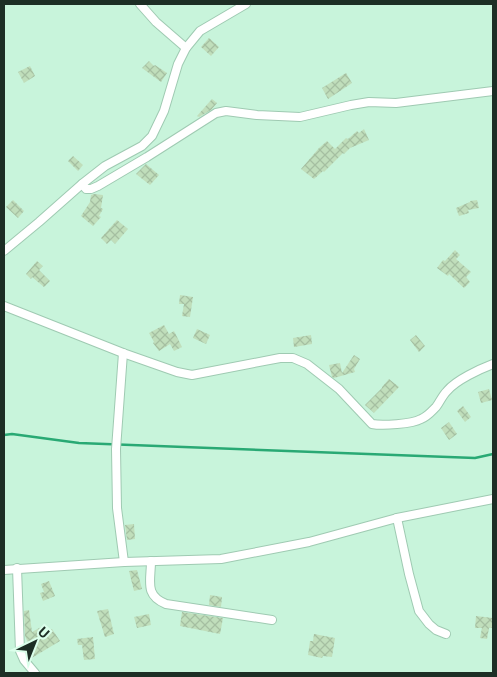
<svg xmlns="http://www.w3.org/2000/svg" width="497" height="677" font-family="Roboto,sans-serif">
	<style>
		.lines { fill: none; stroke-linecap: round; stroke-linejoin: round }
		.stream { stroke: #29a974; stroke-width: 2.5 }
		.building { fill: url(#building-cross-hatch) }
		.street-casing { stroke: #9fcab2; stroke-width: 10 }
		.street { stroke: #fff; stroke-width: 8 }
	</style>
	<defs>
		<pattern id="building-cross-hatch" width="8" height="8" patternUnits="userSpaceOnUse" patternTransform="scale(1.25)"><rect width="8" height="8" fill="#c0debb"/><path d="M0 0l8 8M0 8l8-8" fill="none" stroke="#a5bfa1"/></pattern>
	</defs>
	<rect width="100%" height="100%" fill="#c8f4db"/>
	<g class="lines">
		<path class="stream" d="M4 435 12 434 79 443 475 458 493 454"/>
	</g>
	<g class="building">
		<path d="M209 38 219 47 211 56 201 47Z"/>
		<path d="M149 61 154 66 155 65 167 73 161 82 142 68Z"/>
		<path d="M30 66 35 76 24 83 18 72Z"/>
		<path d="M346 73 352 83 328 99 322 88Z"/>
		<path d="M212 99 217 103 211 110 199 117 197 116Z"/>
		<path d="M364 129 369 140 350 148 344 154 343 153 324 172 323 171 314 179 301 169 319 148 327 141 335 149 346 138 348 139 357 131 359 133Z"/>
		<path d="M73 156 83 165 78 171 68 161Z"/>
		<path d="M146 164 159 175 150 185 136 174Z"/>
		<path d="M94 194 103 195 101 208 103 209 99 216 101 217 93 226 81 216 90 202 91 195Z"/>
		<path d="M13 200 24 211 18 218 6 207Z"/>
		<path d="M477 200 479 208 468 210 469 213 459 216 456 208 470 202V201Z"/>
		<path d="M117 220 128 229 115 244 111 240 107 244 101 238Z"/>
		<path d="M455 250 460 255 456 259 471 272 466 277 470 282 464 288 449 274 448 276 437 268 443 260 445 261Z"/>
		<path d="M37 261 43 266 39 270 50 281 44 287 32 277 31 279 26 274Z"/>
		<path d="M180 295 193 297 190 317 182 316 184 304H179Z"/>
		<path d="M164 325 169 334 174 331 182 347 174 351 170 344 159 351 153 343 154 342 149 333Z"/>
		<path d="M197 329 210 335 206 344 193 338Z"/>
		<path d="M311 335 312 344 294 347 293 338Z"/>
		<path d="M416 335 425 346 419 352 410 340Z"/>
		<path d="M354 355 360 359 354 369 355 372 334 378 332 377 329 365 340 363 342 373Z"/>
		<path d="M389 379 399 387 374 413 365 405 382 388V387Z"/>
		<path d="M489 389 492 400 481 403 478 392Z"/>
		<path d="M463 406 471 417 465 422 457 411Z"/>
		<path d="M449 422 457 434 449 440 441 428Z"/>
		<path d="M134 524 135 539 127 540 125 525Z"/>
		<path d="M137 570 142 589 134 591 129 571Z"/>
		<path d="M49 581 55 596 43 601 40 593 44 592 41 584Z"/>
		<path d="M210 595 222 597 221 607 209 605Z"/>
		<path d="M108 609 114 634 105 637 97 611Z"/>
		<path d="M29 610 32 632 41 627 44 634 52 629 60 641 30 659 26 650 25 646 29 645 25 636 24 611Z"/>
		<path d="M182 612 223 618 220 634 180 626Z"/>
		<path d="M149 614 151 625 137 628 134 617Z"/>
		<path d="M476 616 493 618V628H489L487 639 480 638 482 628H475Z"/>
		<path d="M314 634 335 638 332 657 323 656 322 658 308 655 310 641H313Z"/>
		<path d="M93 637 95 659 84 660 82 645H78L77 639Z"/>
	</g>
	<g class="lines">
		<g class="street-casing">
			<g id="street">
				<path d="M140 4 156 22 186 48"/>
				<path d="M82 184 86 189H91L98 186 147 157 216 113 226 111 257 115 300 117 351 105 369 102 396 103 493 91"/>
				<path d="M4 251 39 222 82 184 105 166 142 146 152 136 164 111 178 64 186 48 200 31 246 4"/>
				<path d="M4 306 123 353 177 372 192 375 280 358H293L307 364 339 389 372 424C382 426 412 424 421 419 427 417 432 411 436 407 440 402 442 396 447 391 456 380 480 369 493 364"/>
				<path d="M123 353 116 449 117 508 124 562"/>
				<path d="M397 518 409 574 419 611 429 624 436 630 446 634"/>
				<path d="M151 561C151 581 144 595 166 604L272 620"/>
				<path d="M17 568 20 651 24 660 35 673"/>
				<path d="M4 570 124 562 221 559 309 542 397 518 493 499"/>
			</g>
		</g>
		<use href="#street" class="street"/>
	</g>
	<rect width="497" height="677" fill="none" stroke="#1d2e25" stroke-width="10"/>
	<g transform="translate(35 642) rotate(43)" stroke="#dbffeb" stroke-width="4" paint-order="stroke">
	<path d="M0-4L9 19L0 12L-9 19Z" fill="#1d2e25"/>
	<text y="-8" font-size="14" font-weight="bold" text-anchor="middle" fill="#1d2e25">U</text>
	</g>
</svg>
